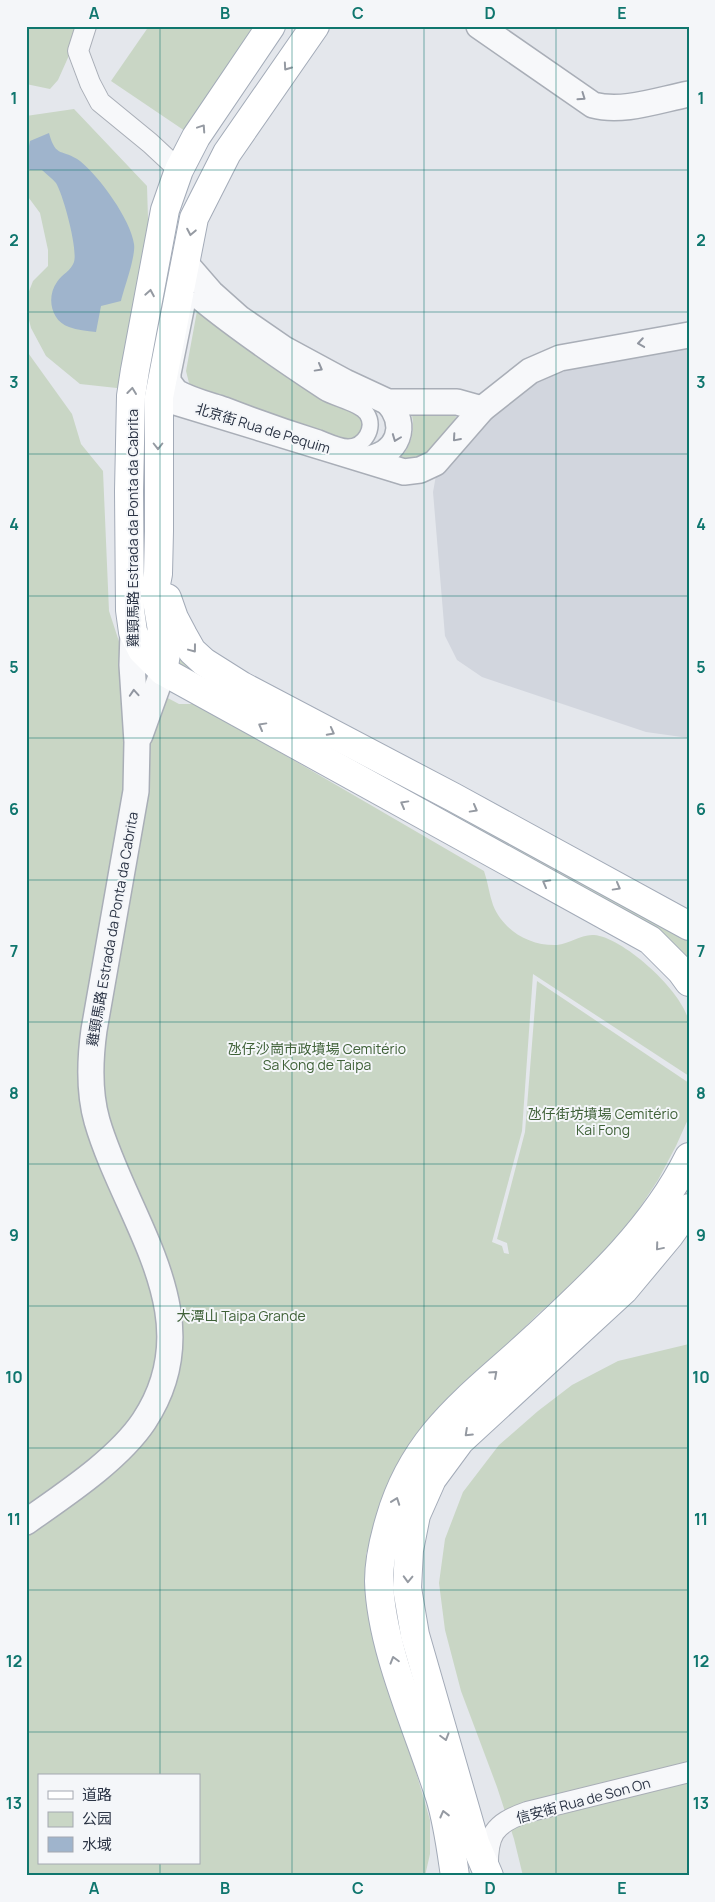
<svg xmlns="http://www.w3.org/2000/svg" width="715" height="1902" font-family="Manrope,'Noto Sans SC',sans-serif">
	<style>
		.built { fill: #d2d6de }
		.green { fill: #c9d6c5; fill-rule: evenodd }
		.water { fill: #9fb4cc }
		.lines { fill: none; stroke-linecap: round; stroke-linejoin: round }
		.pedestrian-casing { stroke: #a9aeb7; stroke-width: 18 }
		.minor-casing { stroke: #a9aeb7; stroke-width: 22 }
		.tertiary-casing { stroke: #a9aeb7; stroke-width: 28 }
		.primary-casing { stroke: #a3abb8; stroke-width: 30 }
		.pedestrian { stroke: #f7f8fa; stroke-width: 15 }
		.minor { stroke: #f7f8fa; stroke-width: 20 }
		.tertiary { stroke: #f7f8fa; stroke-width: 25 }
		.primary { stroke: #fff; stroke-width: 28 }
		.oneway { stroke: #959aa2 }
		.oneway2 { stroke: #9196a0 }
		.grid { fill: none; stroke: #0f766e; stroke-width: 1; stroke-opacity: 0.55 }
		.labels { text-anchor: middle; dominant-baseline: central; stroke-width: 4; stroke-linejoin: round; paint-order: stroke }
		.street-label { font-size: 14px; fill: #2b3445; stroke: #f4f6f9 }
		.park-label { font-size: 14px; fill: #3f6138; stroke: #f4f6f9 }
		.neatline { fill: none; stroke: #0f766e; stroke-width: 2 }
		.grid-label { font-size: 16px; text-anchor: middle; font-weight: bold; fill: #0f766e }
	</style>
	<rect width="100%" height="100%" fill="#e4e7ec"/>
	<path class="built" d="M689 343V738L646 732 482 677 457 660 445 636 433 492 437 470 489 414 540 380 597 359Z"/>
	<g class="green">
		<path d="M26 26H94L71 51 58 80 50 89 26 84Z"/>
		<path d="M149 26H258L185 131 111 81Z"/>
		<path d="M74 109 147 186 149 251 126 389 80 384 46 356 31 328 26 308V299L33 281 48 266V250L40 213 26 194V116Z"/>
		<path d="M197 311H199L231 337 257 354 361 415 365 427 356 439 345 440 193 387 189 383 186 371Z"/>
		<path d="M26 350 72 414 81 444 103 471 109 611 129 672 147 687 179 704H197L484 871C488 882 489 894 493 905 503 930 529 946 557 945 569 944 581 934 594 935 623 937 685 993 689 1023 691 1040 689 1059 689 1076L533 974 522 1131 492 1242 502 1246 504 1253 509 1254 507 1243 497 1239 525 1132 537 981 689 1083V1117L676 1146 658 1180 621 1236 602 1253 604 1256 538 1314 434 1419 397 1469 366 1554 371 1618 430 1820V1854L425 1876H26ZM39 1776H199V1863H39Z"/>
		<path d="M145 391 151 395 156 647 146 639 142 595 138 393Z"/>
		<path d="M455 413C462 434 429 458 411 461 408 461 403 459 400 458 411 447 415 431 412 415L414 414Z"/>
		<path d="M174 657H180L191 663 689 941V966L169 659Z"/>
		<path d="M689 1344V1876H523L514 1839 497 1787 461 1691 445 1630 439 1583 445 1539 463 1492 499 1445 538 1411 572 1385 618 1361Z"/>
	</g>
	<path class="water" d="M49 133C56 159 62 148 80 161 99 176 131 220 134 244 136 256 124 288 121 301L101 306 96 332C87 331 77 330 69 327 51 321 46 297 57 282 62 274 71 271 74 262 78 249 63 194 56 183 52 178 46 174 42 170H30L26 164V145L29 146 30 141Z"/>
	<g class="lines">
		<g class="pedestrian-casing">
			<path id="pedestrian" d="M193 300 197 301C237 334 280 363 324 392 335 399 360 403 367 414 376 428 364 447 348 447 339 447 327 441 319 438 287 428 256 417 225 405 210 400 193 396 179 388L173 380V374L187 305 189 302Z"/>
		</g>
		<g class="minor-casing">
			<g id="minor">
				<path d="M86 26 78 51 90 83 100 102 150 143 179 170"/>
				<path d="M488 1870C487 1835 493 1824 527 1812L689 1772"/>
			</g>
		</g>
		<g class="tertiary-casing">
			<g id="tertiary">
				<path d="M479 26 593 105C623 113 658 100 689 94"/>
				<path d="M185 263 211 293 239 318 284 349 345 382 388 402H457L482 409"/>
				<path d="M159 397 404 472 420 470 435 463 482 409 530 371 560 358 689 335"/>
				<path d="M367 459C398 454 409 426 388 402"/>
				<path d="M140 735 163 671"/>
				<path d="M26 1522C64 1495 118 1460 144 1421 213 1317 126 1221 97 1121 89 1093 90 1059 94 1030L136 791 137 742 132 665 133 632"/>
			</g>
		</g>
		<g class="primary-casing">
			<g id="primary">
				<path d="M271 26 196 137 179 170 165 210 135 370 131 396 129 491 130 610 133 632 142 650 163 671 650 940 681 971 689 982"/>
				<path d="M167 598 174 618 183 635 192 651 204 662 242 686 453 797 689 926"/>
				<path d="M163 671 166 654 155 589 158 574 159 531V397L194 218 227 153 315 26"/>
				<path d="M455 1876C451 1849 448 1823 440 1797 419 1730 381 1650 379 1581 379 1560 384 1539 390 1519 415 1432 474 1395 536 1337 593 1284 654 1228 689 1157"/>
				<path d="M489 1876 475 1843 415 1635 407 1588 409 1550 416 1515 432 1479 460 1441 624 1290 669 1236 689 1208"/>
			</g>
		</g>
		<use href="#pedestrian" class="pedestrian"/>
		<use href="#minor" class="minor"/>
		<use href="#tertiary" class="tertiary"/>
		<use href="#primary" class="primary"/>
	</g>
	<defs><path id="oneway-chevron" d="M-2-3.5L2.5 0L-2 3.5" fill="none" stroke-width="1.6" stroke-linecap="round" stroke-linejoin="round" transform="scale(1.25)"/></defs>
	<g class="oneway">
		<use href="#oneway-chevron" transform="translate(287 67) rotate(125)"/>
		<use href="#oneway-chevron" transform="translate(202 128) rotate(-56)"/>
		<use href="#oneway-chevron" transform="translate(191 232) rotate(101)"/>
		<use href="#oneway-chevron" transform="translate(150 293) rotate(-80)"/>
		<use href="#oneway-chevron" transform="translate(132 391) rotate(-83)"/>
		<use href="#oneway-chevron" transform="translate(158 446) rotate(90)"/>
		<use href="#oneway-chevron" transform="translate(193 649) rotate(53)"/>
		<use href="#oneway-chevron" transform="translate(262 726) rotate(-151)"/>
		<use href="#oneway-chevron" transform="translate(331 732) rotate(28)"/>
		<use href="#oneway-chevron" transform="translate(404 804) rotate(-151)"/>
		<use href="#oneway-chevron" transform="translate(474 809) rotate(29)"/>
		<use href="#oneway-chevron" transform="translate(546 883) rotate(-151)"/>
		<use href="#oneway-chevron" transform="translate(617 887) rotate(29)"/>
		<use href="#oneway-chevron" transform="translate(659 1247) rotate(130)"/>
		<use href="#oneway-chevron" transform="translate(494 1374) rotate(-42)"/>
		<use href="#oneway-chevron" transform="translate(468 1433) rotate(137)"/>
		<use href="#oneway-chevron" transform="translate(396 1501) rotate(-70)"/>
		<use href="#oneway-chevron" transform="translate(408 1579) rotate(92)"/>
		<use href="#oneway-chevron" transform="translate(394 1660) rotate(-106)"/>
		<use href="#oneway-chevron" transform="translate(445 1737) rotate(74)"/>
		<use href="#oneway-chevron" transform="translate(444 1814) rotate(-104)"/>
	</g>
	<g class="oneway2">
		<use href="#oneway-chevron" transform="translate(582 97) rotate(35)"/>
		<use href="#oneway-chevron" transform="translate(641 343) rotate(171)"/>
		<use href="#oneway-chevron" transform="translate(319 368) rotate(29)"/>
		<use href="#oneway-chevron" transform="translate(396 438) rotate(111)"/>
		<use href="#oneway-chevron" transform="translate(456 438) rotate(131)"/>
		<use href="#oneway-chevron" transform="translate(134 693) rotate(-94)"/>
	</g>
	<path class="grid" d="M160 26V1776M292 26V1876M424 26V1876M556 26V1876M26 170H689M26 312H689M26 454H689M26 596H689M26 738H689M26 880H689M26 1022H689M26 1164H689M26 1306H689M26 1448H689M26 1590H689M26 1732H689M160 1863V1876"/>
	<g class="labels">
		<g class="street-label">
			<text transform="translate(263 428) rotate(17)">北京街 Rua de Pequim</text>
			<text transform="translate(132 528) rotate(-90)">雞頸馬路 Estrada da Ponta da Cabrita</text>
			<text transform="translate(112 929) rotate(-80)">雞頸馬路 Estrada da Ponta da Cabrita</text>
			<text transform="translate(583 1800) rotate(-15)">信安街 Rua de Son On</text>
		</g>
		<g class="park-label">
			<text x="317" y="1048">氹仔沙崗市政墳場 Cemitério<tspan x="317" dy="16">Sa Kong de Taipa</tspan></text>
			<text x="603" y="1113">氹仔街坊墳場 Cemitério<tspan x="603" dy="16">Kai Fong</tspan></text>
			<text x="241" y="1315">大潭山 Taipa Grande</text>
		</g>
	</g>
	<rect width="715" height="1902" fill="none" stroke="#f4f6f9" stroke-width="55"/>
	<rect x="38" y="1774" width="162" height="90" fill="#f4f6f9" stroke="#a4a8b1"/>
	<rect x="48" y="1791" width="25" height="8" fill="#ffffff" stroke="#a4a8b1"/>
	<text x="82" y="1800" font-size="15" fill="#2b3445">道路</text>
	<rect x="48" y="1812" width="25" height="15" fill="#c9d6c5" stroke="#a4a8b1"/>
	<text x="82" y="1824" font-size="15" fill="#2b3445">公园</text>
	<rect x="48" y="1837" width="25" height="15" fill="#9fb4cc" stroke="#a4a8b1"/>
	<text x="82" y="1850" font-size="15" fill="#2b3445">水域</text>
	<rect x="28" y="28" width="660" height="1846" class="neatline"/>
	<g class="grid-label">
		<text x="94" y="19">A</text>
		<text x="225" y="19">B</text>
		<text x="358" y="19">C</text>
		<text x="490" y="19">D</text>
		<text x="622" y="19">E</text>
		<text x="14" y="104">1</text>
		<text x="701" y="104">1</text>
		<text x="14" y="246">2</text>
		<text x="701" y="246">2</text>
		<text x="14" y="388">3</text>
		<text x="701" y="388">3</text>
		<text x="14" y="530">4</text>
		<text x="701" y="530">4</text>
		<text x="14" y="673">5</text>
		<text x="701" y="673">5</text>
		<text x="14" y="815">6</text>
		<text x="701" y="815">6</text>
		<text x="14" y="957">7</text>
		<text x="701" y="957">7</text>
		<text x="14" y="1099">8</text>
		<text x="701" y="1099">8</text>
		<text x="14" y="1241">9</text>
		<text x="701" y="1241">9</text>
		<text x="14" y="1383">10</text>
		<text x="701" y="1383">10</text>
		<text x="14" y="1525">11</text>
		<text x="701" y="1525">11</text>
		<text x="14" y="1667">12</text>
		<text x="701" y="1667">12</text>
		<text x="14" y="1809">13</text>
		<text x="701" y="1809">13</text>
		<text x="94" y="1894">A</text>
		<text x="225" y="1894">B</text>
		<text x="358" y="1894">C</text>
		<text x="490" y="1894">D</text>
		<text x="622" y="1894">E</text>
	</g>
</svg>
